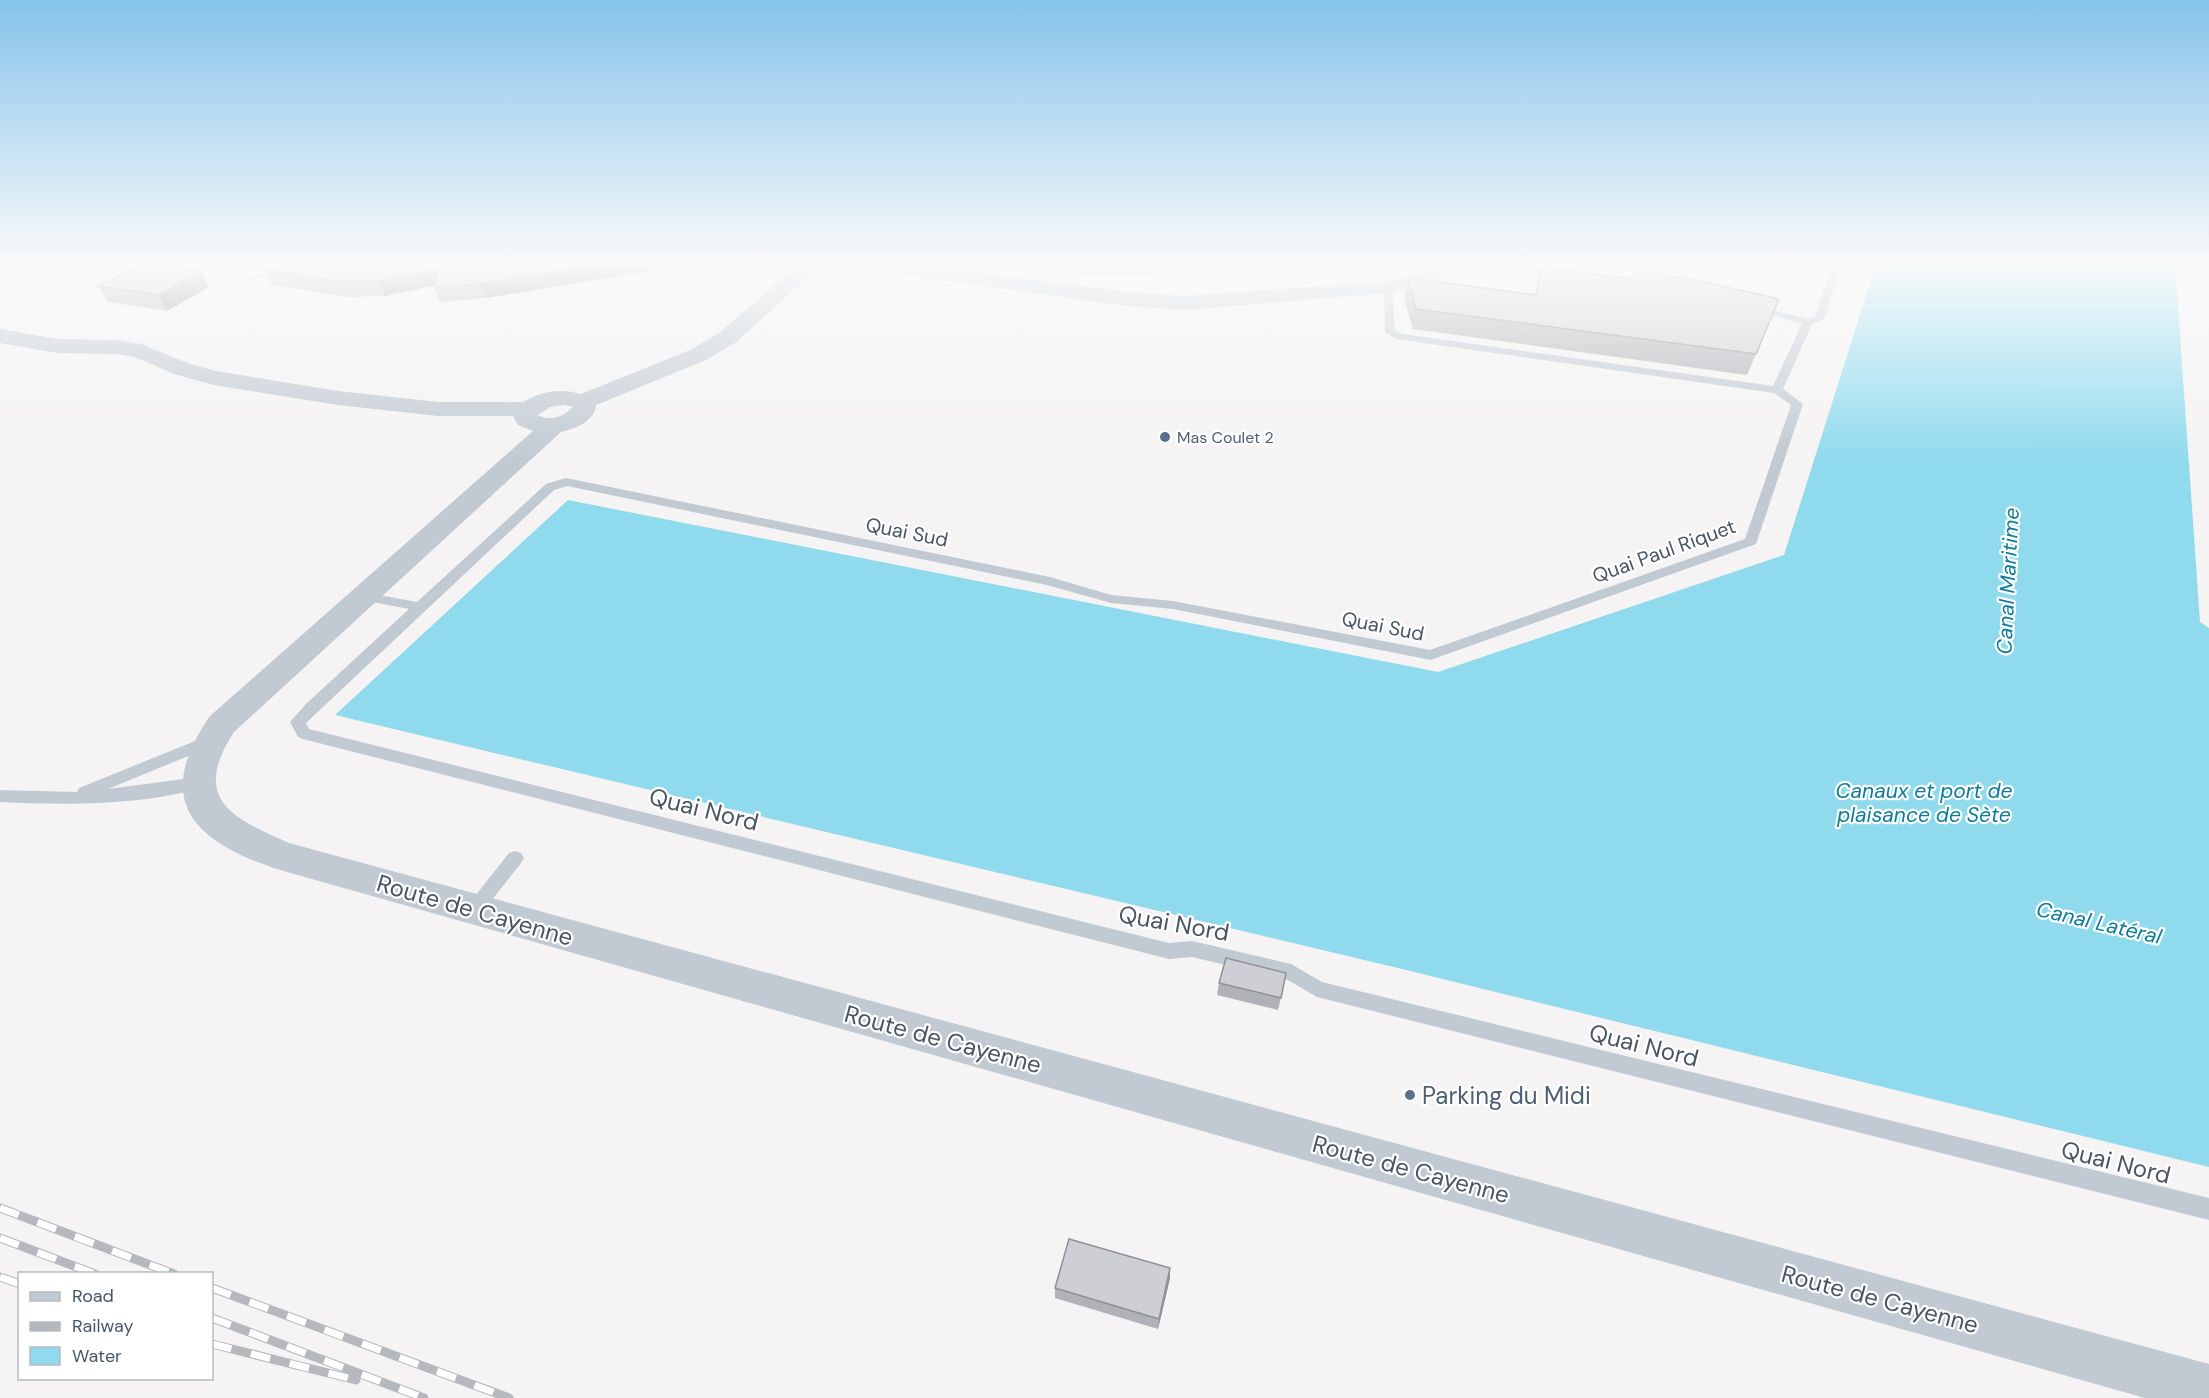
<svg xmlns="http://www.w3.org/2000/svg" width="2209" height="1398" font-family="'DM Sans',sans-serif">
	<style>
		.water { fill: #90daee }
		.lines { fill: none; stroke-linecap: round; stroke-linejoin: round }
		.service { fill: #c1cad2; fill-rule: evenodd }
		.tertiary { fill: #c1cad2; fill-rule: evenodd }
		.rail-casing { stroke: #b5b8bd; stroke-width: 9 }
		.rail { stroke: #fff; stroke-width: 7; stroke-dasharray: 20; stroke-linecap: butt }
		.wall { fill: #b0b2b7 }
		.shaded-wall { fill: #909195 }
		.building { fill: #cdcfd5; stroke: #909195; stroke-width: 1.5 }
		.service-dot { fill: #5c6f8a; stroke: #fff; stroke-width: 2 }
		.labels { text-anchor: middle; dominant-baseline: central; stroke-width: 4.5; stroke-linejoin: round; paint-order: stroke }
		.far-service-label { font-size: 16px; fill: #4e5e75; stroke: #fff; text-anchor: start }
		.street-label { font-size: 20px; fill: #4a5661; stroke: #fff }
		.water-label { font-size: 21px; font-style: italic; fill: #0c7c9b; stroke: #fff }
		.near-street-label { font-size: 24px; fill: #4a5661; stroke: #fff }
		.near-service-label { font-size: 24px; fill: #4e5e75; stroke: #fff; text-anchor: start }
	</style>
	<rect width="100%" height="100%" fill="#f5f3f3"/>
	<path class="water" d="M1876 264H2175L2200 622 2209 628V1167L1402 969 335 715 568 500 1438 672 1784 555Z"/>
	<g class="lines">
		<g class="service">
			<path d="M302 264H323L251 280 246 277Z"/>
			<path d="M1487 264H1513L1561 271 1566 274 1561 277 1492 267Z"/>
			<path d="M1832 264H1842L1824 319 1812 324 1783 389 1803 404 1756 544 1436 658 1431 660 1173 609 1111 603 1047 585 567 486 554 490 306 723 309 729 1169 943 1192 941 1291 964 1322 982 2209 1198V1220L1317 997 1286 979 1192 957 1169 959 303 739 298 737 290 722 306 704 409 609 357 599 355 596 357 593 362 592 417 602 546 484 566 478 1050 577 1111 595 1173 601 1430 650 1745 539 1791 405 1774 393 1396 339 1385 332 1384 285 1392 287 1395 331 1403 334 1773 386 1802 324 1750 309 1755 306 1808 319 1815 317Z"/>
			<path d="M210 735 215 737 218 741 215 745 108 789 198 777 204 779 206 783 204 787C142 806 64 805 0 802V790L77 792 79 788Z"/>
			<path d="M515 851 521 853 524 858 521 863 480 915 474 917 468 915 465 910 468 905 509 853Z"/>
		</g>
		<g class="tertiary">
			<path d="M799 264H823L735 343 706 360 596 405C594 422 576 428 561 432L234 732C190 800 233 818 289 843L2209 1364V1398H2145L280 870C194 842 151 802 210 716L533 431 518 425 513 416H438L338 405 214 385 174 374 135 357 115 354 57 353 0 343V329L57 339 115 340 141 344 190 364 216 371 338 391 438 402H523C542 391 561 388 581 394L690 350 719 333ZM565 405 573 407C563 417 550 422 538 415L550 407Z"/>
			<path d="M859 264H917L1127 292 1184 296 1387 281 1421 272 1438 264H1465L1462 268 1436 282 1387 293 1184 310 1127 306 869 270 862 268Z"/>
		</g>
		<g class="rail-casing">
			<g id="rail">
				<path d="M0 1208 174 1274"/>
				<path d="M0 1238 95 1274"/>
				<path d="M0 1277 20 1284"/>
				<path d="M212 1288 509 1398"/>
				<path d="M212 1318 424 1398"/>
				<path d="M212 1344 356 1380"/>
			</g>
		</g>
		<use href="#rail" class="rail"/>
	</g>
	<g class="wall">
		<path d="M270 264H724L723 267 650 271 485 298 440 302 434 287 435 285 385 296 349 297 272 285 265 270Z"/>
		<rect x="1080" y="264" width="70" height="12"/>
		<path d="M1541 268 1631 279 1634 272 1779 299 1747 375 1413 329 1404 298 1408 278 1535 295Z"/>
		<path d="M201 271 209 287 167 311 108 302 98 286Z"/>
		<path d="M1219 983 1284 985 1278 1010 1217 995Z"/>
		<path d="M1170 1278 1158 1329 1055 1298V1288Z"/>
	</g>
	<g class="shaded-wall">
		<path d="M0 264H7L0 268Z"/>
		<path d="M600 264H648L650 271 485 298 480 284Z"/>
		<path d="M440 269 445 283 385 296 379 281Z"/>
		<path d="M201 271 209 287 167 311 158 295Z"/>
		<path d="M1170 1268V1278L1158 1329 1159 1319Z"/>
	</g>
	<g class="building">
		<path d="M141 264H149L201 271 158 295 98 286Z"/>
		<path d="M270 264H600L480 284 434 287 440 269 379 281 342 282 265 270Z"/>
		<path d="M1541 268 1634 279V272L1687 278 1779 299 1756 354 1416 309 1408 278 1536 295Z"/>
		<path d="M1226 958 1286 973 1281 998 1219 983Z"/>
		<path d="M1069 1239 1170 1268 1159 1319 1055 1288Z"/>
	</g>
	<linearGradient id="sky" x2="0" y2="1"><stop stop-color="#85c3ea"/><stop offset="0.57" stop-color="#fafafa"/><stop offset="1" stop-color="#fafafa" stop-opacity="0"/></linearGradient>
	<rect width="2209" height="460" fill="url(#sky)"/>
	<g class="service-dot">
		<circle cx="1165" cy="437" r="6"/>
		<circle cx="1410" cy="1095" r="6"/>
	</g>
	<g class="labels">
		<g class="far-service-label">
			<text x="1177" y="437">Mas Coulet 2</text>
		</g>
		<g class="street-label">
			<text transform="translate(907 532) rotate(11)">Quai Sud</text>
			<text transform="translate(1664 551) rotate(-20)">Quai Paul Riquet</text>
			<text transform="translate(1383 626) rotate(11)">Quai Sud</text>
		</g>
		<g class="water-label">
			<text transform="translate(2008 581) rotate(-87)">Canal Maritime</text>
			<text x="1924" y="791">Canaux et port de<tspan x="1924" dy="24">plaisance de Sète</tspan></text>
			<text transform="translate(2099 923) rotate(13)">Canal Latéral</text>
		</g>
		<g class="near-street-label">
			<text transform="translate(704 809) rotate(14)">Quai Nord</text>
			<text transform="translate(475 910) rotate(16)">Route de Cayenne</text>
			<text transform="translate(1174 923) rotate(10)">Quai Nord</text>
			<text transform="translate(943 1039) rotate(15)">Route de Cayenne</text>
			<text transform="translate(1644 1045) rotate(14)">Quai Nord</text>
			<text transform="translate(2116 1162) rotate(14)">Quai Nord</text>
			<text transform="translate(1411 1169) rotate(15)">Route de Cayenne</text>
			<text transform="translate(1880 1299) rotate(15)">Route de Cayenne</text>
		</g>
		<g class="near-service-label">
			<text x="1422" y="1095">Parking du Midi</text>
		</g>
	</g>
	<rect x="18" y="1272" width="195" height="108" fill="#ffffff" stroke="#b7bbc0" stroke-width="1.5"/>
	<rect x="30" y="1292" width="30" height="9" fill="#c1cad2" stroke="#b7bbc0" stroke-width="1.5"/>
	<text x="72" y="1302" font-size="18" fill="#4a5661">Road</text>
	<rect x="30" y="1322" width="30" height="9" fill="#b5b8bd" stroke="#b7bbc0" stroke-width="1.5"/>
	<text x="72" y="1332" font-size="18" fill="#4a5661">Railway</text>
	<rect x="30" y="1347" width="30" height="18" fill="#90daee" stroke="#b7bbc0" stroke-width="1.5"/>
	<text x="72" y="1362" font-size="18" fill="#4a5661">Water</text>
</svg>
